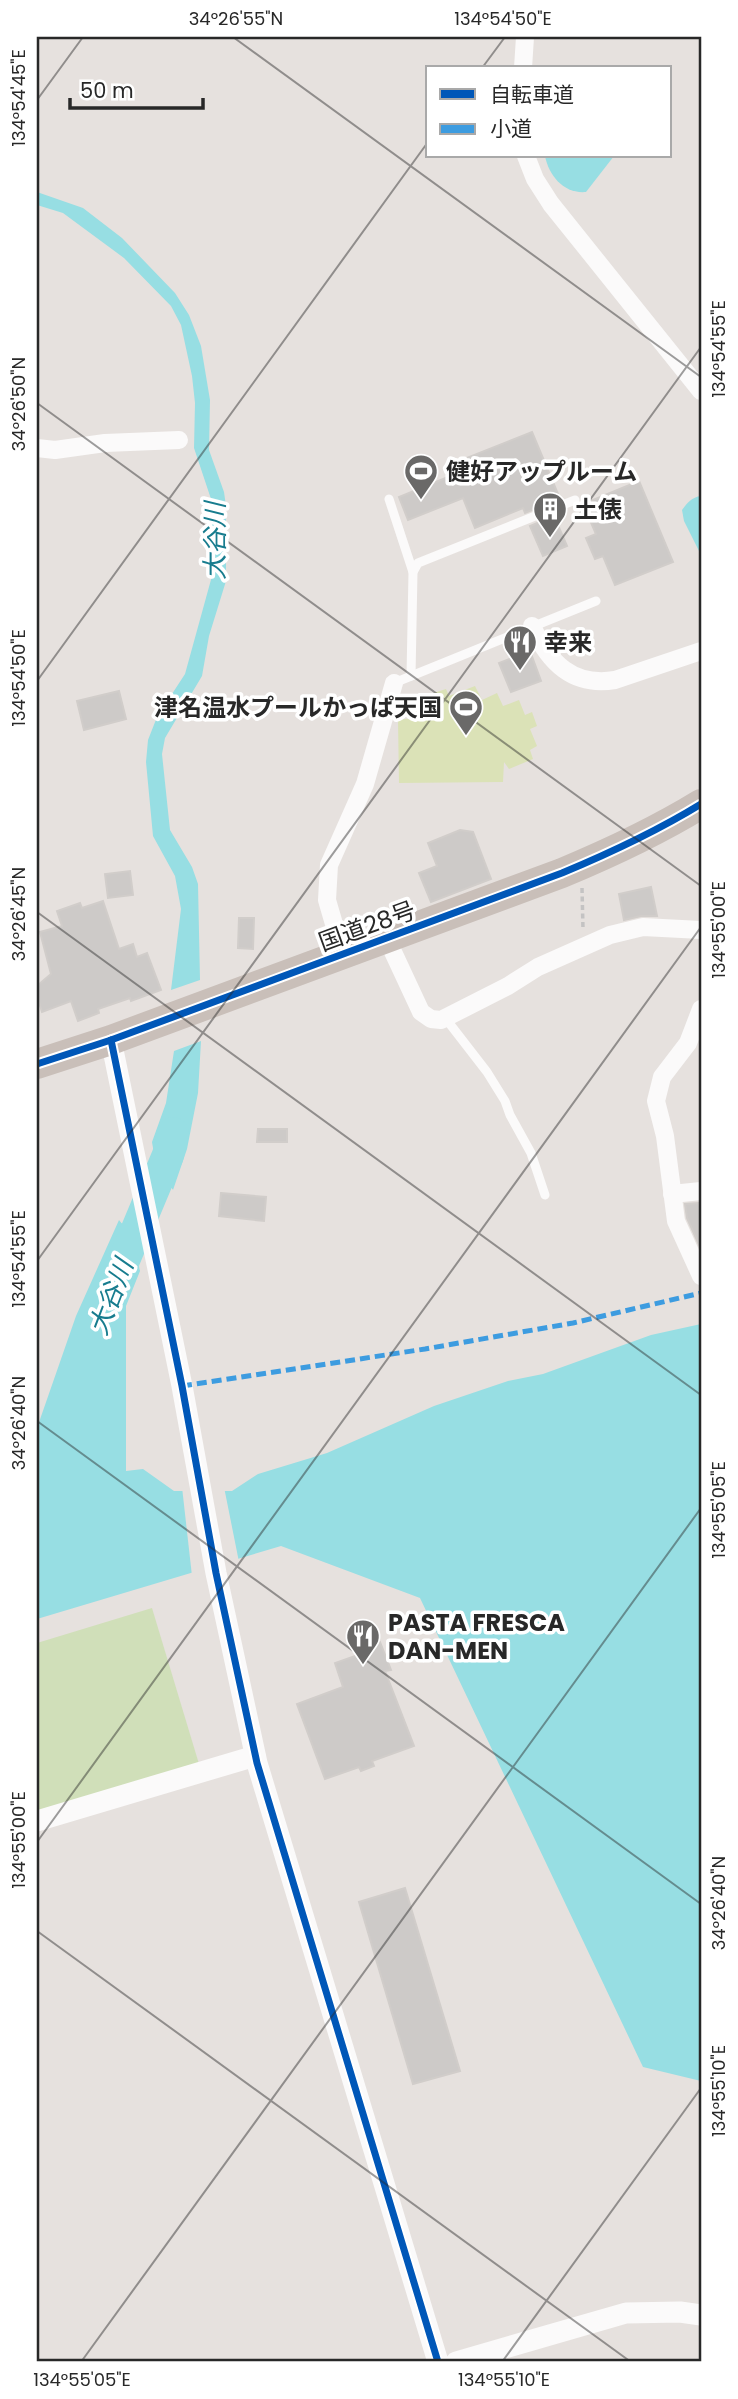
<svg xmlns="http://www.w3.org/2000/svg" width="738" height="2399" font-family="Poppins,'Noto Sans JP',sans-serif">
	<style>
		.green { fill: #d0dfb9 }
		.pitch { fill: #dbe2b7 }
		.water { fill: #97dee3 }
		.pier { fill: #e6e1de }
		.lines { fill: none; stroke-linecap: round; stroke-linejoin: round }
		.river { stroke: #97dee3; stroke-width: 32 }
		.building { fill: #cdcac8; stroke: #d1cdca; stroke-width: 2 }
		.path { stroke: #c4c3c3; stroke-width: 3.5; stroke-dasharray: 5 3.5; stroke-linecap: butt }
		.service { stroke: #fbfafa; stroke-width: 9 }
		.minor { stroke: #fbfafa; stroke-width: 18 }
		.tertiary { stroke: #fbfafa; stroke-width: 21 }
		.trunk { stroke: #c9bfb9; stroke-width: 30 }
		.quiet { stroke: #3d9ce0; stroke-width: 5; stroke-dasharray: 10 5; stroke-linecap: butt }
		.cycleway-casing { stroke: #fff; stroke-width: 11 }
		.cycleway { stroke: #0057b8; stroke-width: 7 }
		.ticks { fill: none; stroke: #282828; stroke-width: 2; stroke-opacity: 0.45 }
		.labels { text-anchor: middle; dominant-baseline: central; stroke-width: 7; stroke-linejoin: round; paint-order: stroke }
		.poi-label { font-size: 24px; font-weight: bold; fill: #282828; stroke: #fff; text-anchor: start }
		.street-label { font-size: 24px; fill: #282828; stroke: #fff }
		.water-label { font-size: 26px; font-style: italic; fill: #177c8e; stroke: #fff }
		.neatline { fill: none; stroke: #282828; stroke-width: 2.5 }
		.ticks-label { font-size: 18px; text-anchor: middle; fill: #282828 }
	</style>
	<rect width="100%" height="100%" fill="#e6e1de"/>
	<path class="green" d="M152 1608 199 1764 37 1812V1643Z"/>
	<path class="pitch" d="M475 686 482 700 497 693 503 706 519 700 525 715 532 712 537 726 530 729 537 746 530 750 533 759 509 769 504 762 503 782 399 783 398 720 413 718 406 702 446 689 449 696Z"/>
	<g class="water">
		<path d="M545 156H614L586 192C564 194 549 176 545 156Z"/>
		<path d="M37 192 83 208 122 238 175 293 189 315 201 346 210 400 209 450 224 492 226 506V581L209 636 202 676 165 738 162 754 170 830 192 867 198 884 200 980 171 990 181 909 175 876 153 836 146 762 148 740 157 717 185 674 212 576V502L194 448 195 403 192 376 181 325 171 306 124 258 63 213 37 205Z"/>
		<path d="M701 496V555L684 521 682 510C687 503 692 497 701 496Z"/>
		<path d="M201 1041 198 1093 187 1149 173 1190 156 1168 152 1142 166 1103 174 1051Z"/>
		<path d="M119 1220 135 1239 140 1271 126 1306V1471L143 1469 174 1491H232L258 1474 327 1453 434 1406 508 1381 543 1374 651 1335 701 1324V2081L643 2067 420 1598 281 1546 37 1619V1428L76 1316Z"/>
	</g>
	<g class="pier">
		<path d="M151 1139 156 1168 175 1193 171 1192 153 1169 149 1145Z"/>
		<path d="M117 1217H121L138 1238 144 1270 141 1277 135 1239Z"/>
		<path d="M182 1487H224L239 1562 192 1576Z"/>
	</g>
	<g class="lines">
		<path class="river" d="M117 1277 168 1155 173 1133"/>
	</g>
	<g class="building">
		<path d="M532 432 558 494 547 499 549 503 525 513 523 508 475 528 463 498 408 520 399 497 453 475 449 465Z"/>
		<path d="M639 481 673 562 615 585 603 556 595 559 586 538 596 534 583 504Z"/>
		<path d="M554 516 567 546 543 556 530 526Z"/>
		<path d="M530 651 541 681 511 692 499 663Z"/>
		<path d="M119 691 126 719 84 730 77 701Z"/>
		<path d="M460 830 473 832 491 879 431 902 419 873 437 866 428 843Z"/>
		<path d="M130 871 133 895 108 898 105 874Z"/>
		<path d="M651 887 657 916H641L624 920 619 894Z"/>
		<path d="M103 901 119 949 133 944 137 957 147 953 161 990 131 1001 130 998 98 1009 99 1013 78 1021 71 1001 42 1012 37 996V986L51 974 40 932 62 926 57 911 80 903 82 908Z"/>
		<path d="M239 918H254L253 949 238 948Z"/>
		<path d="M258 1129H287V1142H257Z"/>
		<path d="M221 1193 266 1197 264 1221 219 1216Z"/>
		<path d="M699 1203 701 1210V1249L687 1218 685 1204Z"/>
		<path d="M380 1642 391 1670 385 1671 414 1746 372 1761 374 1766 361 1771 359 1767 325 1779 297 1704 343 1687 335 1663 361 1654 359 1650Z"/>
		<path d="M405 1888 460 2071 413 2084 359 1902Z"/>
	</g>
	<g class="lines">
		<path class="path" d="M582 888 583 929"/>
		<g class="service">
			<path d="M389 499 413 572"/>
			<path d="M411 676 413 572 418 563 575 500"/>
			<path d="M394 683 596 601"/>
			<path d="M446 1019 487 1072 505 1101 510 1115 531 1153 545 1195"/>
		</g>
		<g class="minor">
			<path d="M523 68 525 37"/>
			<path d="M526 156 535 179 551 204 701 391"/>
			<path d="M37 448 55 450 105 443 179 440"/>
			<path d="M532 626C549 663 573 687 615 680L701 651"/>
			<path d="M387 939 421 1012 431 1019 441 1020 508 986 538 967 610 935 643 927 701 930"/>
			<path d="M343 955 327 900 329 865 365 784 394 683"/>
			<path d="M701 1009 688 1043 662 1077 656 1101 665 1136 676 1221 701 1276"/>
			<path d="M672 1194 701 1191"/>
		</g>
		<g class="tertiary">
			<path d="M111 1040 182 1386 216 1573 257 1763 438 2362"/>
			<path d="M37 1821 255 1756"/>
			<path d="M456 2362 626 2313 680 2312 701 2315"/>
		</g>
		<path class="trunk" d="M37 1064 111 1040 562 873C610 853 657 831 701 804"/>
		<path class="quiet" d="M182 1386 425 1349 573 1323 701 1293"/>
		<g class="cycleway-casing">
			<g id="cycleway">
				<path d="M111 1040 182 1386 216 1573 257 1763 438 2362"/>
				<path d="M37 1064 111 1040 562 873C610 853 657 831 701 804"/>
			</g>
		</g>
		<use href="#cycleway" class="cycleway"/>
	</g>
	<path class="ticks" d="M233 37 701 377M482 68 505 37M37 100 83 37M37 403 701 886M37 681 428 142M37 912 701 1395M37 1261 701 347M37 1421 701 1904M37 1842 701 927M37 1931 631 2362M81 2362 701 1508M502 2362 701 2088"/>
	<defs>
		<g id="stadium-pin" transform="scale(1.75)"><path d="M0 17L-7.5 6A9.5 9.5 0 1 1 7.5 6Z" fill="#6a6968" stroke="#fff"/><path d="M0-5a6.5 5 0 1 0 0 10a6.5 5 0 1 0 0-10ZM-3.5-1.8h7v3.6h-7Z" fill="#fff"/></g>
		<g id="building-pin" transform="scale(1.75)"><path d="M0 17L-7.5 6A9.5 9.5 0 1 1 7.5 6Z" fill="#6a6968" stroke="#fff"/><path d="M-4-6H4V6H1V3H-1V6H-4ZM-2.5-4.3h1.7v1.8h-1.7ZM.8-4.3h1.7v1.8H.8ZM-2.5-1h1.7V.8h-1.7ZM.8-1h1.7V.8H.8Z" fill="#fff"/></g>
		<g id="restaurant-pin" transform="scale(1.75)"><path d="M0 17L-7.5 6A9.5 9.5 0 1 1 7.5 6Z" fill="#6a6968" stroke="#fff"/><path d="M-5-6h1v4h1v-4h1v4h1v-4h1v5L-1.5 .5V6h-2V.5L-5-1ZM5-6V6H3V1.5H1.5Q1.5-4 5-6Z" fill="#fff"/></g>
	</defs>
	<g fill-rule="evenodd">
		<use href="#stadium-pin" x="421" y="471"/>
		<use href="#building-pin" x="550" y="509"/>
		<use href="#restaurant-pin" x="520" y="642"/>
		<use href="#stadium-pin" x="466" y="707"/>
		<use href="#restaurant-pin" x="363" y="1636"/>
	</g>
	<g class="labels">
		<g class="poi-label">
			<text x="446" y="471">健好アップルーム</text>
			<text x="574" y="509">土俵</text>
			<text x="544" y="642">幸来</text>
			<text x="442" y="707" text-anchor="end">津名温水プールかっぱ天国</text>
			<text x="388" y="1622">PASTA FRESCA<tspan x="388" dy="28">DAN-MEN</tspan></text>
		</g>
		<g class="street-label">
			<text transform="translate(367 926) rotate(-20)">国道28号</text>
		</g>
		<g class="water-label">
			<text transform="translate(215 541) rotate(-90)">大谷川</text>
			<text transform="translate(111 1297) rotate(-69)">大谷川</text>
		</g>
	</g>
	<rect width="738" height="2399" fill="none" stroke="#ffffff" stroke-width="77"/>
	<rect x="426" y="66" width="245" height="91" fill="#ffffff" stroke="#a9a9a9" stroke-width="2"/>
	<rect x="440" y="89" width="35" height="10" fill="#0057b8" stroke="#a9a9a9" stroke-width="2"/>
	<text x="490" y="102" font-size="21" fill="#282828">自転車道</text>
	<rect x="440" y="124" width="35" height="10" fill="#3d9ce0" stroke="#a9a9a9" stroke-width="2"/>
	<text x="490" y="136" font-size="21" fill="#282828">小道</text>
	<path d="M70 98v10h133v-10" fill="none" stroke="#282828" stroke-width="3.5"/>
	<text x="80" y="98" font-size="21" fill="#282828" stroke="#ffffff" stroke-width="5" paint-order="stroke">50 m</text>
	<rect x="38" y="38" width="662" height="2322" class="neatline"/>
	<g class="ticks-label">
		<text x="236" y="25">34°26'55"N</text>
		<text x="503" y="25">134°54'50"E</text>
		<text transform="translate(19 98) rotate(-90)" y="6">134°54'45"E</text>
		<text transform="translate(719 349) rotate(-90)" y="6">134°54'55"E</text>
		<text transform="translate(19 404) rotate(-90)" y="6">34°26'50"N</text>
		<text transform="translate(19 678) rotate(-90)" y="6">134°54'50"E</text>
		<text transform="translate(19 914) rotate(-90)" y="6">34°26'45"N</text>
		<text transform="translate(719 930) rotate(-90)" y="6">134°55'00"E</text>
		<text transform="translate(19 1259) rotate(-90)" y="6">134°54'55"E</text>
		<text transform="translate(19 1423) rotate(-90)" y="6">34°26'40"N</text>
		<text transform="translate(719 1510) rotate(-90)" y="6">134°55'05"E</text>
		<text transform="translate(19 1840) rotate(-90)" y="6">134°55'00"E</text>
		<text transform="translate(719 1903) rotate(-90)" y="6">34°26'40"N</text>
		<text transform="translate(719 2091) rotate(-90)" y="6">134°55'10"E</text>
		<text x="82" y="2386">134°55'05"E</text>
		<text x="504" y="2386">134°55'10"E</text>
	</g>
</svg>
